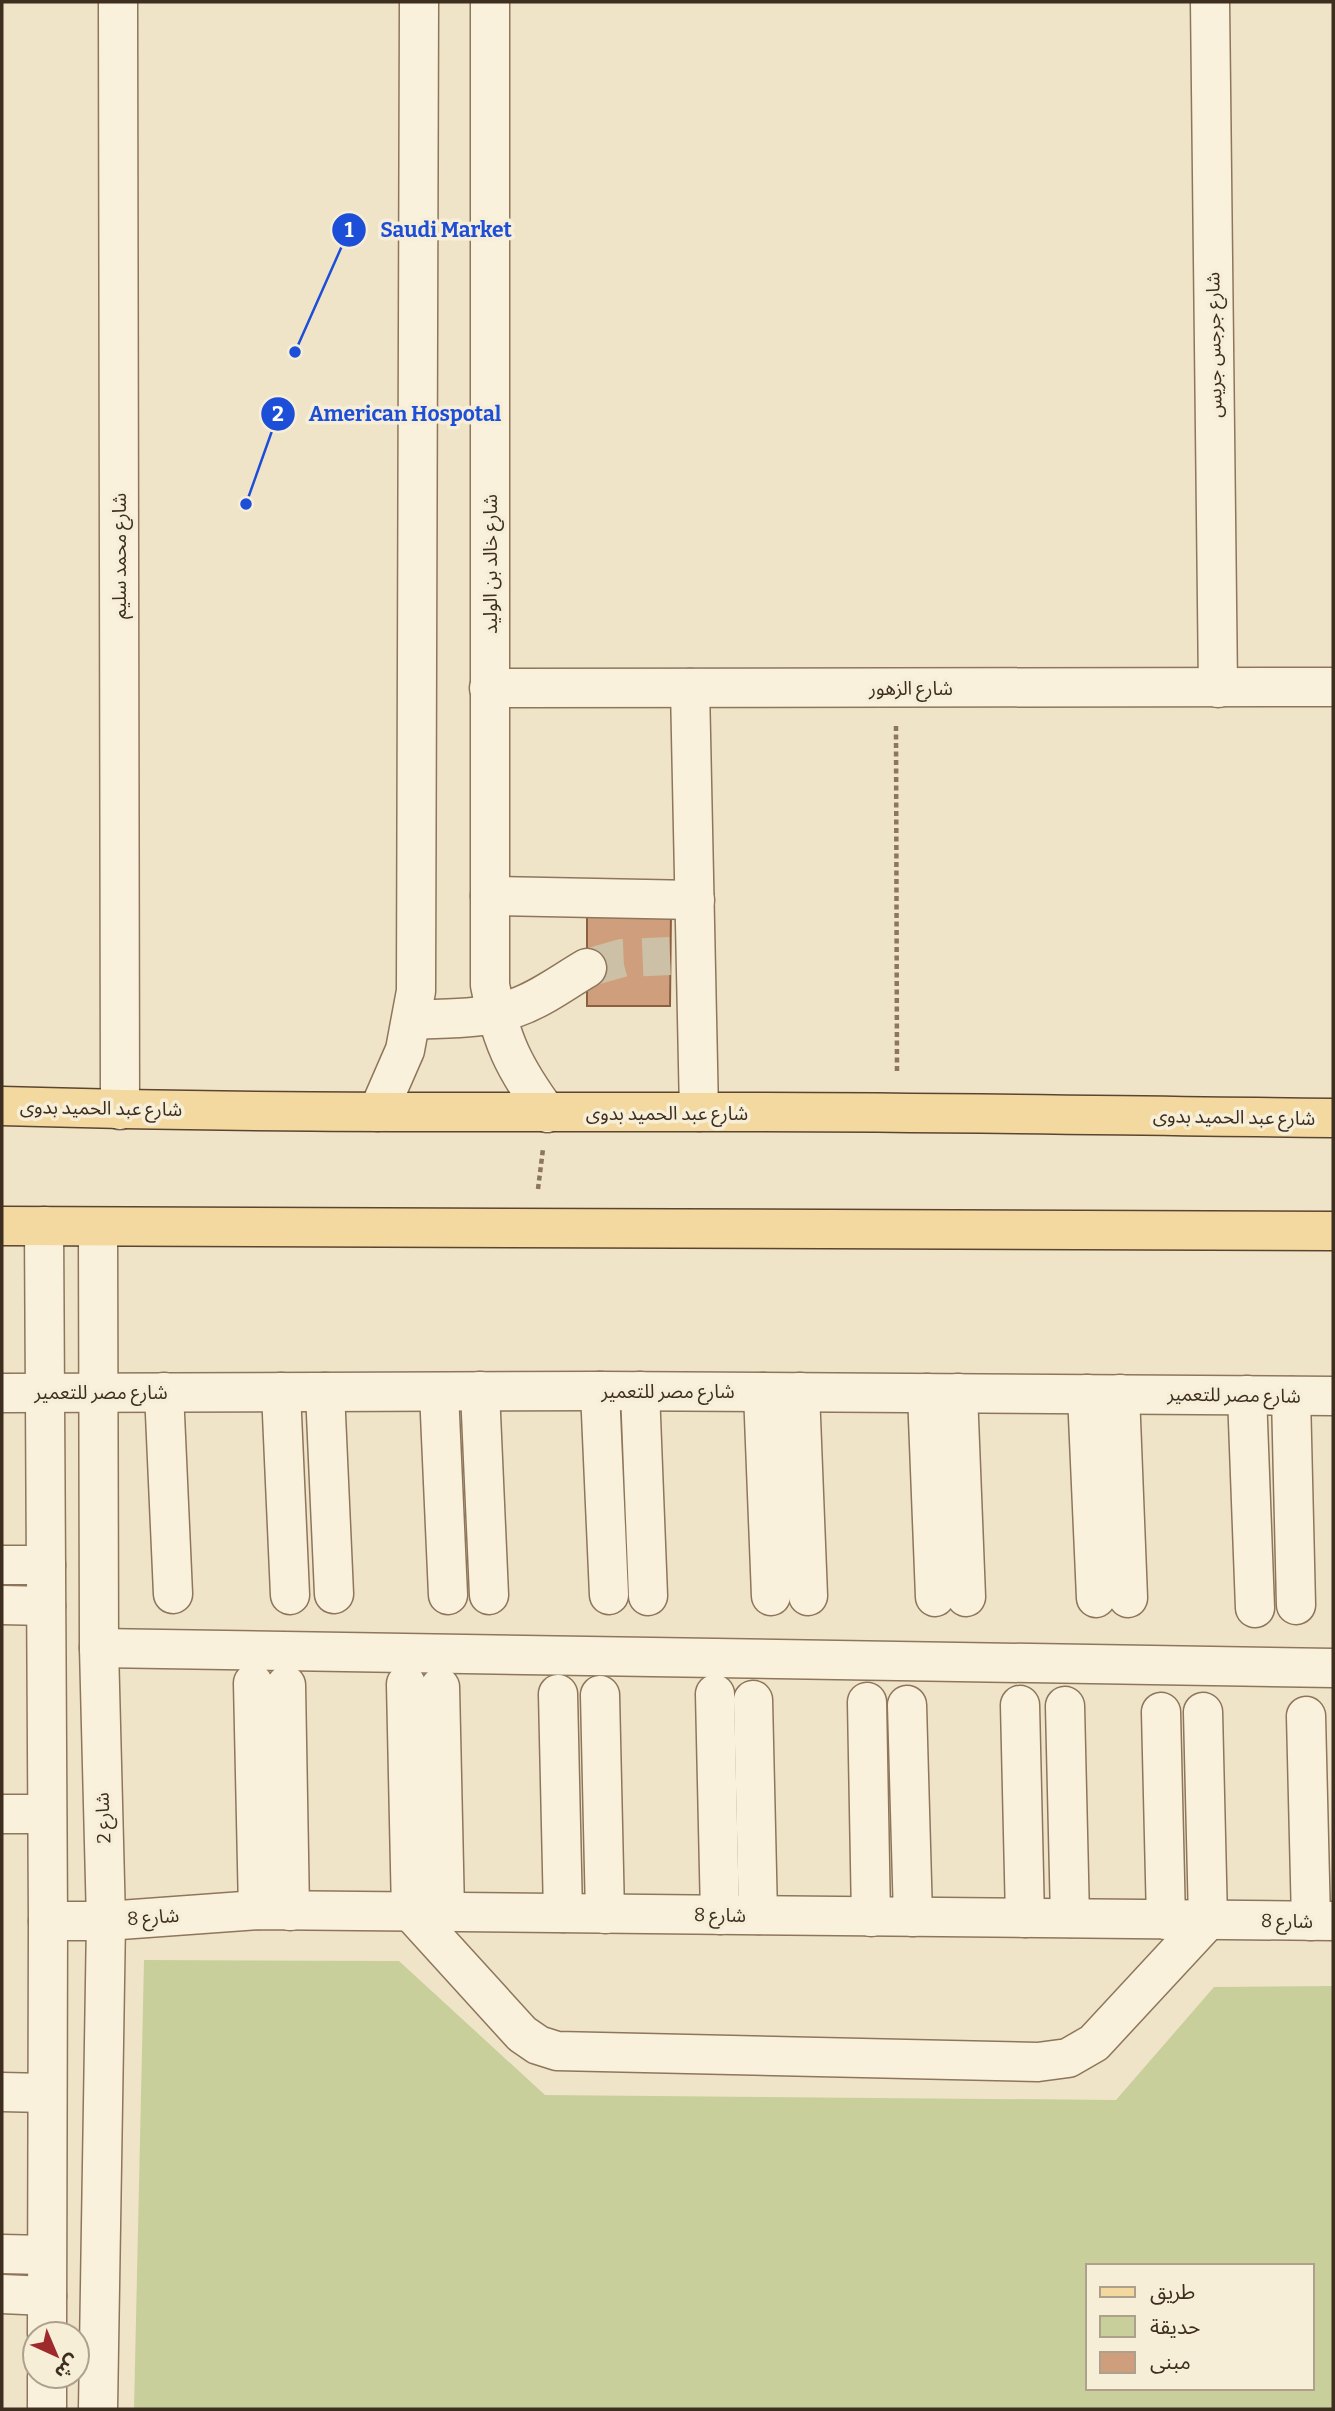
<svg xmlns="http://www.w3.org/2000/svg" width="1335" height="2411" font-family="Bitter,'Noto Sans Arabic',serif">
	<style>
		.green { fill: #c9cf9b; fill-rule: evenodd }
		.building { fill: #cf9f7d; stroke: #8d5f41; stroke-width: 2 }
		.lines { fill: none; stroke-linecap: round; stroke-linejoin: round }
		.minor-tunnel { stroke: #ccc0a6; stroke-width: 38; stroke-dasharray: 38 19; stroke-linecap: butt }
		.minor-casing { stroke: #8d765c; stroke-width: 41 }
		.major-casing { stroke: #5b4430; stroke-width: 41 }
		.path { stroke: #8d765c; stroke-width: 4.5; stroke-dasharray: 5 3.5; stroke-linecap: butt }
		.minor { stroke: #faf1dc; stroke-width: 38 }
		.major { stroke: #f3d9a0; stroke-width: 38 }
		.labels { text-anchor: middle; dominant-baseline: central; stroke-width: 7; stroke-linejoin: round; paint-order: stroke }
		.street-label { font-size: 19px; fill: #3d2e20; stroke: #f7eed8 }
		.leader { fill: none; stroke: #1d4ed8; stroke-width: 2.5 }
		.callout-dot { fill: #1d4ed8; stroke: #f7eed8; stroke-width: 2.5 }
		.mark-label { font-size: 21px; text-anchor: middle; font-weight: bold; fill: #fff }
		.callout-label { font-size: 21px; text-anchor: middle; font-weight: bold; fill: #1d4ed8; stroke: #f7eed8; stroke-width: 7; stroke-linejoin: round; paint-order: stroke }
	</style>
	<rect width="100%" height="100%" fill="#f0e4c8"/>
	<path class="green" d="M144 1960 399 1961 545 2095 1116 2100 1214 1987 1333 1986V2409H134ZM1088 2266H1312V2388H1088Z"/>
	<path class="building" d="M587 911H671L670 1006H587Z"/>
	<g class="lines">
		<path class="minor-tunnel" d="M587 968 622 958 670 956"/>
		<g class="minor-casing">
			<g id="minor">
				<path d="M118 2 120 1110"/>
				<path d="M490 2V985C501 1041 514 1068 547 1113"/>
				<path d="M1210 2 1218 688"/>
				<path d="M489 688 1333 687"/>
				<path d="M690 688 699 1112"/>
				<path d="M490 896 695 900"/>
				<path d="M412 1020C445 1018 483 1020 515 1008 541 999 563 982 587 968"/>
				<path d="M378 1112 405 1050 416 991 419 2"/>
				<path d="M44 1226 48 1921 47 2334"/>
				<path d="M480 1391 489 1595"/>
				<path d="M600 1391 609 1595"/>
				<path d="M640 1391 648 1596"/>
				<path d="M164 1392 173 1594"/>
				<path d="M281 1392 290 1595"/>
				<path d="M325 1392 334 1594"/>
				<path d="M439 1392 448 1595"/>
				<path d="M763 1392 771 1596"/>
				<path d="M800 1392 808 1596"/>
				<path d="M2 1393 600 1391 1333 1396"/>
				<path d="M927 1393 935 1597"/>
				<path d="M958 1393 966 1597"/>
				<path d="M1087 1394 1096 1598"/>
				<path d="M1120 1394 1128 1598"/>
				<path d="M1247 1395 1255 1608"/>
				<path d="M1291 1396 1296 1605"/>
				<path d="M2 1565H46"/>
				<path d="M2 1605 46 1606"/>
				<path d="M99 1648 1333 1668"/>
				<path d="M253 1683 258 1910"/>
				<path d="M406 1684 411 1912 522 2034 538 2045 557 2051 1038 2062 1068 2058 1094 2043 1208 1920 1203 1712"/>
				<path d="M286 1685 290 1911"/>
				<path d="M440 1687 445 1912"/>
				<path d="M558 1694 563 1913"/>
				<path d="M715 1694 720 1915"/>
				<path d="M600 1695 605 1914"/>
				<path d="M753 1700 758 1915"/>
				<path d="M867 1702 871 1917"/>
				<path d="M907 1705 913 1917"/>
				<path d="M1020 1705 1025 1918"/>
				<path d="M1065 1706 1070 1918"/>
				<path d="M1161 1712 1166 1920"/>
				<path d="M1306 1716 1311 1921"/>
				<path d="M2 1814H46"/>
				<path d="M48 1921H106L258 1910 1333 1921"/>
				<path d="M2 2092 46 2093"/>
				<path d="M2 2254 46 2255"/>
				<path d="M2 2294 47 2296"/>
				<path d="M47 2376V2409"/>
				<path d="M98 2409 106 1921 99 1648 98 1227"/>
			</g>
		</g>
		<g class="major-casing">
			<g id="major">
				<path d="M2 1106C234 1113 466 1112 698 1112 909 1111 1121 1116 1333 1118"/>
				<path d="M2 1226 1333 1231"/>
			</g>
		</g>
		<g class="path">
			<path d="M896 726 897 1074"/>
			<path d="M538 1189 543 1149"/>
		</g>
		<use href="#minor" class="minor"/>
		<use href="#major" class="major"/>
	</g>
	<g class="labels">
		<g class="street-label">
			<text transform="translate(1214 345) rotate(-91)">شارع جرجس جريس</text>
			<text transform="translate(119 556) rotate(-90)">شارع محمد سليم</text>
			<text transform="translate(490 564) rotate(-90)">شارع خالد بن الوليد</text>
			<text x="911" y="688">شارع الزهور</text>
			<text transform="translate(101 1108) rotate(1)">شارع عبد الحميد بدوى</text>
			<text x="667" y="1113">شارع عبد الحميد بدوى</text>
			<text transform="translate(1234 1117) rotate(1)">شارع عبد الحميد بدوى</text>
			<text x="668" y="1391">شارع مصر للتعمير</text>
			<text x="101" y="1392">شارع مصر للتعمير</text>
			<text transform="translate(1234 1395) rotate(1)">شارع مصر للتعمير</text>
			<text transform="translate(103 1818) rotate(-92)">شارع 2</text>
			<text transform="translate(720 1915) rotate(1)">شارع 8</text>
			<text transform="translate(153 1917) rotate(-4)">شارع 8</text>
			<text transform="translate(1287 1921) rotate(1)">شارع 8</text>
		</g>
	</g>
	<path class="leader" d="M295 352L349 230M246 504L278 414"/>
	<g class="callout-dot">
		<circle cx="295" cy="352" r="7"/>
		<circle cx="246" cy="504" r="7"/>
		<circle cx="349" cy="230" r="18"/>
		<circle cx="278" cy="414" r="18"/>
	</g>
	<g class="mark-label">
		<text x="349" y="237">1</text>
		<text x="278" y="421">2</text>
	</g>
	<g class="callout-label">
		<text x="446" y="237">Saudi Market</text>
		<text x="405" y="421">American Hospotal</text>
	</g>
	<rect width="1335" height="2411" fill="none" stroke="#3d2e20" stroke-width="7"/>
	<rect x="1086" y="2264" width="228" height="126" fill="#f7eed8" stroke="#ada18e" stroke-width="2"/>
	<rect x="1100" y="2287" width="35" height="10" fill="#f3d9a0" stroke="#ada18e" stroke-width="2"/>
	<text x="1150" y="2299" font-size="21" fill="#3d2e20">طريق</text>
	<rect x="1100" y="2316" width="35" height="21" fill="#c9cf9b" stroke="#ada18e" stroke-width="2"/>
	<text x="1150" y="2334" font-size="21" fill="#3d2e20">حديقة</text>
	<rect x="1100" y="2352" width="35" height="21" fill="#cf9f7d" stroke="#ada18e" stroke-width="2"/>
	<text x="1150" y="2369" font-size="21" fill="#3d2e20">مبنى</text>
	<g transform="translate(56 2355) rotate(136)"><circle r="33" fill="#f7eed8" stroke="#ada18e" stroke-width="2"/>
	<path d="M0-5L12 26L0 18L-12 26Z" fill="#9e2a2b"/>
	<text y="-10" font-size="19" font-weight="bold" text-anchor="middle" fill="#3d2e20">ش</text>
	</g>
</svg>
